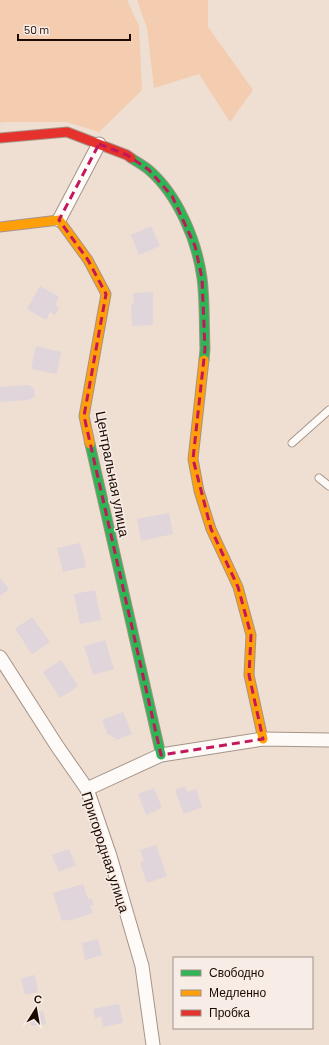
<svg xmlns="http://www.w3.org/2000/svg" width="329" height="1045" font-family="Barlow,sans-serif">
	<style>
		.green { fill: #f4ccb0 }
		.building { fill: #dfd5db }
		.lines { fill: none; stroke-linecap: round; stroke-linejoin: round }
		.lane-casing { stroke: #a59488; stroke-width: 9 }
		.street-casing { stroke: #a59488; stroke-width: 15 }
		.fast-casing { stroke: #a59488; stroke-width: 11 }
		.slow-casing { stroke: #a59488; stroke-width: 11 }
		.jam-casing { stroke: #a59488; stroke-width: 11 }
		.lane { stroke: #fdfaf8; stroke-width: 7 }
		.street { stroke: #fdfaf8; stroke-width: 13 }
		.fast { stroke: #30b455; stroke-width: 9 }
		.slow { stroke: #ff9f0a; stroke-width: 9 }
		.jam { stroke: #e5322d; stroke-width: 9 }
		.marked { fill: none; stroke: #c2185b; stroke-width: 3; stroke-dasharray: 8 5; stroke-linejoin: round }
		.labels { text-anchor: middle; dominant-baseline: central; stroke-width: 3; stroke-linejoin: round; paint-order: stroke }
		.street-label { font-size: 14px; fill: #1c0a01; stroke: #f8ede6 }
	</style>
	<rect width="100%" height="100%" fill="#efded2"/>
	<g class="green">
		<path d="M0 0H127L139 26 142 90 99 132 67 122H3L0 123Z"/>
		<path d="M137 0H208V27L253 90 230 122 199 74 154 88 147 28Z"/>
	</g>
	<g class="building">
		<path d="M151 226 160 246 139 255 131 235Z"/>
		<path d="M40 286 59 297 55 305 59 308 55 315 50 312 46 320 27 309Z"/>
		<path d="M153 292V325L132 326 131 304H134L133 293Z"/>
		<path d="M36 346 61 352 57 374 31 369Z"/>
		<path d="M28 385 34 388 35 397 28 400 0 402V387Z"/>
		<path d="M169 513 173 534 141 541 137 519Z"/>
		<path d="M80 543 86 567 63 572 57 548Z"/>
		<path d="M0 578 9 589 0 596Z"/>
		<path d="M95 590 101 620 80 624 74 594Z"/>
		<path d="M32 617 50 642 32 654 15 629Z"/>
		<path d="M105 640 114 669 93 675 84 646Z"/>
		<path d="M61 660 78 686 60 698 43 672Z"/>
		<path d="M123 712 132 734 116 740 115 737H112L110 735H108L102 720Z"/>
		<path d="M185 786 187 792 196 789 202 807 184 814 175 790Z"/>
		<path d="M154 788 162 808 146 815 138 794Z"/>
		<path d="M156 845 167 876 147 883 140 863 144 861 140 850Z"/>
		<path d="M69 849 76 865 59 872 52 855Z"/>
		<path d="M83 884 88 899 91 898 94 905 90 906 93 913 69 921V919L62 921 53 893Z"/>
		<path d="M98 939 102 955 85 960 82 943Z"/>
		<path d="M35 975 38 992 25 995 21 978Z"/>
		<path d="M119 1004 123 1023 103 1027 101 1016 95 1018 93 1009Z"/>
		<path d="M43 1011 46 1024 31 1026 29 1013Z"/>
	</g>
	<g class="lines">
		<g class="lane-casing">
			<g id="lane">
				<path d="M292 443 329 410"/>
				<path d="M319 478 329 486"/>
			</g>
		</g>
		<g class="street-casing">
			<g id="street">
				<path d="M59 220 99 144"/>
				<path d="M0 657 57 746 87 789 110 856 142 966 153 1045"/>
				<path d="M87 789 161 755 263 739 329 740"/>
			</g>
		</g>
		<g class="fast-casing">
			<g id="fast">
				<path d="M131 158C137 162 143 165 149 170 178 195 197 241 202 278 205 301 204 326 205 349L204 360"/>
				<path d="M90 444 161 755"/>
			</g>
		</g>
		<g class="slow-casing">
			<g id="slow">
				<path d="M0 227 59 220 88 260 106 294 84 416 90 444"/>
				<path d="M204 360 193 459 199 491 211 529 238 587 251 635 249 675 263 739"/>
			</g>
		</g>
		<g class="jam-casing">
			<path id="jam" d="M0 138 67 132 127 155 131 158"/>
		</g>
		<use href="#lane" class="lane"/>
		<use href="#street" class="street"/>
		<use href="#fast" class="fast"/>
		<use href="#slow" class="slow"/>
		<use href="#jam" class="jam"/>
	</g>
	<path class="marked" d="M99 144 127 155 149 170 172 196 195 246 202 278 205 349 193 459 211 529 238 587 251 635 249 675 263 739 161 755 84 416 106 294 88 260 59 220Z"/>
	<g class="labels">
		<g class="street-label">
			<text transform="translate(113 474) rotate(79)">Центральная улица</text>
			<text transform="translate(106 852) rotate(72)">Пригородная улица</text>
		</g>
	</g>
	<rect x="173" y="957" width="140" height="72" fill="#f8ede6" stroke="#a0928a"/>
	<rect x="181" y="970" width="20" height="6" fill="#30b455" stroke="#a0928a"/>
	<text x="209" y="977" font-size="12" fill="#1c0a01">Свободно</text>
	<rect x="181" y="990" width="20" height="6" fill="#ff9f0a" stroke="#a0928a"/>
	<text x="209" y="997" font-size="12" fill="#1c0a01">Медленно</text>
	<rect x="181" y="1010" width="20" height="6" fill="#e5322d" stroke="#a0928a"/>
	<text x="209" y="1017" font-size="12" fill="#1c0a01">Пробка</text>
	<g transform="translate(36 1009) rotate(11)" stroke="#f8ede6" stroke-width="3" paint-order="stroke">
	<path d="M0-3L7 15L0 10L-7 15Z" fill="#1c0a01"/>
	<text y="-6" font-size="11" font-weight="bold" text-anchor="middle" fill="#1c0a01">С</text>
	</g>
	<path d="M18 34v6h112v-6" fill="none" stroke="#1c0a01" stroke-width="2"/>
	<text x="24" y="34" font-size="12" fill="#1c0a01" stroke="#f8ede6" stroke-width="3" paint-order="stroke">50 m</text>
</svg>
